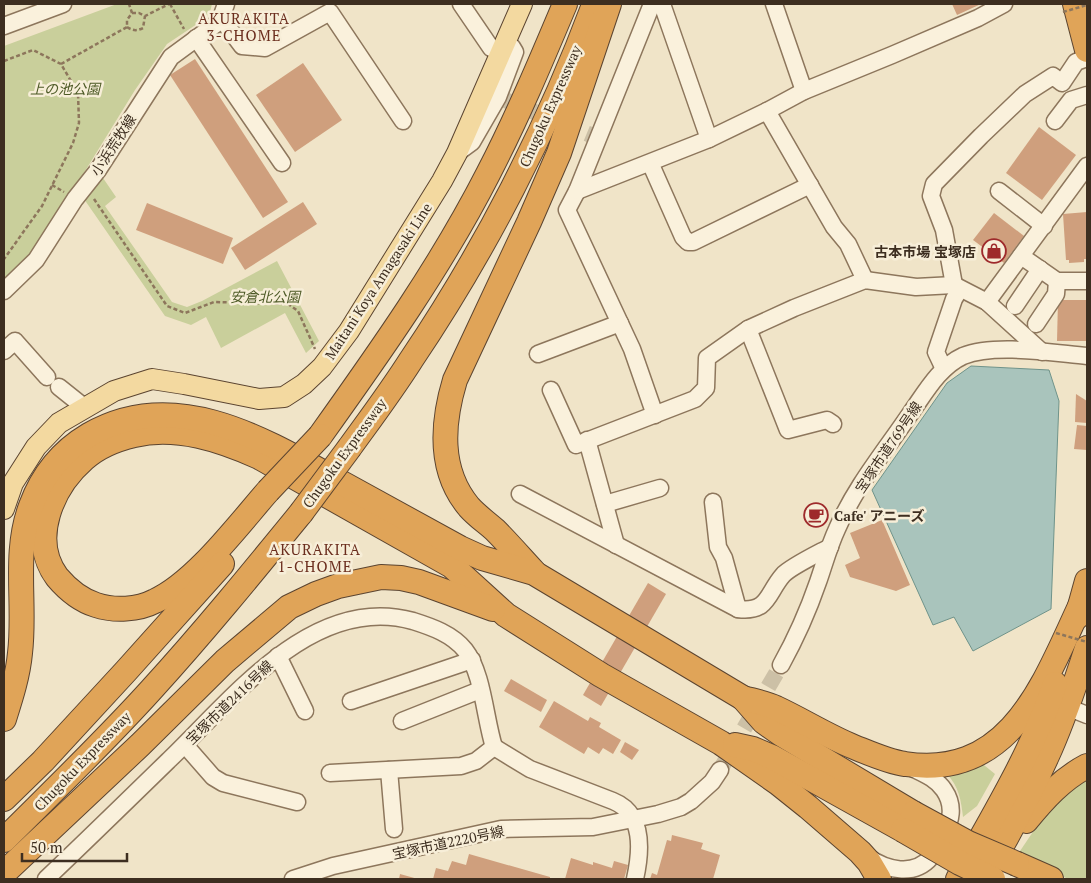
<svg xmlns="http://www.w3.org/2000/svg" width="1091" height="883" font-family="'PT Serif','Noto Sans JP',serif">
	<style>
		.green { fill: #c9cf9b }
		.water { fill: #a9c4bc; stroke: #6f938a }
		.building { fill: #cf9f7d }
		.lines { fill: none; stroke-linecap: round; stroke-linejoin: round }
		.minor-tunnel { stroke: #ccc0a6; stroke-width: 16; stroke-dasharray: 16 8; stroke-linecap: butt }
		.minor-casing { stroke: #8d765c; stroke-width: 19 }
		.major-casing { stroke: #5b4430; stroke-width: 22 }
		.highway-casing { stroke: #5b4430; stroke-width: 26 }
		.path { stroke: #8d765c; stroke-width: 2.5; stroke-dasharray: 4 2.5; stroke-linecap: butt }
		.minor { stroke: #faf1dc; stroke-width: 16 }
		.major { stroke: #f3d9a0; stroke-width: 20 }
		.highway { stroke: #e0a458; stroke-width: 24 }
		.highway-bridge-casing { stroke: #5b4430; stroke-width: 26; stroke-linecap: butt }
		.path-bridge { stroke: #8d765c; stroke-width: 2.5; stroke-dasharray: 4 2.5; stroke-linecap: butt }
		.highway-bridge { stroke: #e0a458; stroke-width: 24 }
		.labels { text-anchor: middle; dominant-baseline: central; stroke-width: 5; stroke-linejoin: round; paint-order: stroke }
		.park-label { font-size: 14px; font-style: italic; fill: #4d5a26; stroke: #f7eed8 }
		.street-label { font-size: 14px; fill: #3d2e20; stroke: #f7eed8 }
		.poi-label { font-size: 14px; font-weight: bold; fill: #3d2e20; stroke: #f7eed8; text-anchor: end }
		.neighbourhood-label { font-size: 15px; letter-spacing: 1px; fill: #6b2e1e; stroke: #f7eed8 }
	</style>
	<rect width="100%" height="100%" fill="#f0e4c8"/>
	<g class="green">
		<path d="M117 4H212L210 12 203 20 167 44 135 90 37 249 4 282V46Z"/>
		<path d="M103 178 116 197 105 206 172 302 187 307 202 301 277 261 319 341 306 353 285 313 221 348 206 317 191 325 165 316 84 199Z"/>
		<path d="M979 761 995 774 977 806 963 817C961 800 959 787 947 774Z"/>
		<path d="M1087 774V879H1068L1018 854 1045 814Z"/>
	</g>
	<path class="water" d="M971 366 1049 370 1059 401 1051 609 973 651 954 617 933 625 872 490 947 383Z"/>
	<g class="building">
		<path d="M952 4H981L957 15Z"/>
		<path d="M195 59 288 202 263 218 170 75Z"/>
		<path d="M303 63 342 120 295 152 256 95Z"/>
		<path d="M1039 127 1076 155 1042 200 1006 173Z"/>
		<path d="M303 202 317 224 245 270 231 248Z"/>
		<path d="M147 203 233 238 223 264 136 230Z"/>
		<path d="M1087 212V259H1084V262L1069 263V260H1066L1063 214Z"/>
		<path d="M994 213 1024 236 1004 263 973 240Z"/>
		<path d="M1058 300H1087V341H1057Z"/>
		<path d="M1076 394 1087 401V423L1075 422Z"/>
		<path d="M1077 425 1087 426V450L1074 449Z"/>
		<path d="M882 520 910 585 896 591 850 577 845 565 860 558 850 533Z"/>
		<path d="M648 583 666 594 601 706 583 695Z"/>
		<path d="M511 679 547 700 541 712 504 691Z"/>
		<path d="M554 701 588 721 590 717 601 723 599 727 621 740 613 754 603 748 599 754 588 747 584 754 539 727Z"/>
		<path d="M625 742 639 750 632 760 620 752Z"/>
		<path d="M672 835 703 843 701 849 720 855 713 879H650L652 873 657 875 667 840 671 841Z"/>
		<path d="M469 854 550 877V879H433L436 868 448 871 452 861 466 865Z"/>
		<path d="M571 858 593 865V862L612 868 614 861 628 865 624 879H565Z"/>
		<path d="M400 874 418 879H399Z"/>
	</g>
	<g class="lines">
		<g class="minor-tunnel">
			<path d="M498 97 598 138"/>
			<path d="M720 770 781 665"/>
		</g>
		<g class="minor-casing">
			<g id="minor">
				<path d="M461 4 491 48 500 52"/>
				<path d="M652 4 577 191 567 210 632 349 655 415"/>
				<path d="M662 4 709 139"/>
				<path d="M774 4 804 91"/>
				<path d="M221 18 242 46 265 48 330 12 403 121"/>
				<path d="M4 26 63 4"/>
				<path d="M196 38 282 163"/>
				<path d="M767 111 834 227 848 244 865 280"/>
				<path d="M1055 121 1071 100 1087 95"/>
				<path d="M457 153 472 142 498 97 515 52 512 47 505 43"/>
				<path d="M652 167 683 237 688 242H693L810 185"/>
				<path d="M577 191 709 139 767 111 804 91 892 55 978 18 1004 4"/>
				<path d="M999 191 1044 226"/>
				<path d="M1021 256 1057 281H1087"/>
				<path d="M954 285 944 230 931 196 934 184 981 136 1025 94 1053 76 1062 83 1076 62 1087 58"/>
				<path d="M4 291 36 260 75 199 98 170 171 57 216 24 221 18 226 4"/>
				<path d="M987 302 1087 166"/>
				<path d="M1015 306 1040 269"/>
				<path d="M1036 324 1056 294 1057 281"/>
				<path d="M748 329 788 430 827 420 833 424"/>
				<path d="M4 351 15 341 47 377"/>
				<path d="M538 354 620 323"/>
				<path d="M944 369 936 352 954 299 960 289"/>
				<path d="M59 387 84 407"/>
				<path d="M551 390 576 445 695 399 706 388 707 358 748 329 794 308 865 280 916 287 954 285 987 302 1042 352"/>
				<path d="M587 440 616 545"/>
				<path d="M520 494 738 609C769 613 767 593 783 575 790 567 819 553 830 547"/>
				<path d="M713 502 718 547 724 558 738 609"/>
				<path d="M605 504 660 488"/>
				<path d="M278 656 305 711"/>
				<path d="M781 665C796 638 808 611 818 582 824 565 829 546 837 529 855 487 885 451 910 414 925 393 939 367 963 356 995 343 1053 353 1087 356"/>
				<path d="M351 701 472 660"/>
				<path d="M1067 707 1087 715"/>
				<path d="M402 721 480 690"/>
				<path d="M185 745 213 777 223 783 297 802"/>
				<path d="M494 747 530 769 613 801C645 814 641 852 635 879"/>
				<path d="M389 770 394 829"/>
				<path d="M330 773 461 766 476 761 494 747"/>
				<path d="M868 857C886 870 914 877 931 857 936 851 939 843 943 837 951 821 955 806 944 790 936 778 922 773 910 767"/>
				<path d="M46 879C88 839 130 798 171 758 233 698 314 593 413 621 432 627 452 634 465 650 483 673 485 719 494 747"/>
				<path d="M293 879 333 866 501 829 593 827 658 814 681 807 691 801 712 782 720 770"/>
			</g>
		</g>
		<g class="major-casing">
			<path id="major" d="M4 509 13 483 36 447 59 423 114 391 152 379 184 384 259 399 284 397 304 384 322 367 349 331 442 181 457 153 522 4"/>
		</g>
		<g class="highway-casing">
			<g id="highway">
				<path d="M1075 4 1087 50"/>
				<path d="M320 436C380 352 441 266 488 174 517 118 541 61 565 4"/>
				<path d="M350 447C371 418 392 390 411 360 484 252 548 128 594 5"/>
				<path d="M268 491C239 524 195 583 155 601 138 610 114 611 96 605 80 600 68 590 57 577 29 539 52 487 84 459 97 447 117 439 134 435 177 425 221 440 259 457L452 566 506 615 601 675 721 743 778 783 808 807 860 852 869 862 879 879"/>
				<path d="M534 572C521 558 508 543 495 530 486 522 477 516 469 507 438 470 442 423 455 380L529 222 559 153 609 4"/>
				<path d="M1077 617 1087 581"/>
				<path d="M743 698 764 722 781 734 913 813"/>
				<path d="M4 719C11 697 18 675 20 653 26 604 13 553 31 506 42 476 62 451 89 435 175 385 265 440 340 482 380 504 420 526 460 548L482 558 534 573 743 698C754 701 766 703 776 708 802 720 827 736 854 747 869 753 889 762 905 764 1012 780 1045 680 1082 602"/>
				<path d="M735 745 753 749 772 757 903 830"/>
				<path d="M4 799 43 761 126 671 222 564"/>
				<path d="M1026 821C1044 799 1062 779 1087 766"/>
				<path d="M4 840C53 791 104 742 151 690 203 633 252 573 301 513"/>
				<path d="M1017 864 1051 879"/>
				<path d="M987 872C1009 834 1029 796 1047 756 1063 721 1075 685 1087 648"/>
				<path d="M4 873 140 745 225 661 289 607 316 594 338 586 381 577 401 578 419 582 493 609"/>
				<path d="M958 879C993 816 1032 753 1055 684"/>
			</g>
		</g>
		<g class="path">
			<path d="M170 4 184 29"/>
			<path d="M132 13H139L145 16 169 4"/>
			<path d="M127 27C133 31 137 31 143 28L145 16"/>
			<path d="M4 61 33 50 61 64 78 93 79 123 73 143 42 206 4 259"/>
			<path d="M61 64 127 27V20L132 13 129 4"/>
			<path d="M52 185 64 192"/>
			<path d="M94 199 167 306 185 313 214 302 288 304 298 311 315 349"/>
		</g>
		<use href="#minor" class="minor"/>
		<use href="#major" class="major"/>
		<use href="#highway" class="highway"/>
		<g class="highway-bridge-casing">
			<g id="highway-bridge">
				<path d="M268 491 320 436"/>
				<path d="M301 513 350 447"/>
				<path d="M913 813 968 843 1017 864"/>
				<path d="M903 830 960 863 993 879"/>
			</g>
		</g>
		<g class="path-bridge">
			<path d="M1063 12 1087 5"/>
			<path d="M1056 633 1087 642"/>
		</g>
		<use href="#highway-bridge" class="highway-bridge"/>
	</g>
	<defs>
		<g id="shop-ring" transform="scale(1.25)"><circle r="9.5" fill="#f7eed8" stroke="#9e2a2b" stroke-width="1.5"/><path d="M-5-2.5h2.3a2.7 3.5 0 0 1 5.4 0H5L5.5 6h-11ZM-1.5-2.5h3a1.5 2.3 0 0 0-3 0Z" fill="#9e2a2b"/></g>
		<g id="cafe-ring" transform="scale(1.25)"><circle r="9.5" fill="#f7eed8" stroke="#9e2a2b" stroke-width="1.5"/><path d="M-5.5-4.5H6V0H3Q3 3.5 0 3.5H-2.5Q-5.5 3.5-5.5 0ZM3-3.2v2h1.7v-2ZM-6 4.5H4V6H-6Z" fill="#9e2a2b"/></g>
	</defs>
	<g fill-rule="evenodd">
		<use href="#shop-ring" x="994" y="251"/>
		<use href="#cafe-ring" x="816" y="515"/>
	</g>
	<g class="labels">
		<g class="park-label">
			<text x="65" y="88">上の池公園</text>
			<text x="265" y="296">安倉北公園</text>
		</g>
		<g class="street-label">
			<text transform="translate(550 106) rotate(-66)">Chugoku Expressway</text>
			<text transform="translate(113 145) rotate(-57)">小浜荒牧線</text>
			<text transform="translate(378 281) rotate(-57)">Maitani Koya Amagasaki Line</text>
			<text transform="translate(888 447) rotate(-56)">宝塚市道769号線</text>
			<text transform="translate(344 453) rotate(-54)">Chugoku Expressway</text>
			<text transform="translate(229 702) rotate(-44)">宝塚市道2416号線</text>
			<text transform="translate(82 761) rotate(-46)">Chugoku Expressway</text>
			<text transform="translate(448 842) rotate(-12)">宝塚市道2220号線</text>
		</g>
		<g class="poi-label">
			<text x="976" y="251">古本市場 宝塚店</text>
			<text x="834" y="515" text-anchor="start">Cafe' アニーズ</text>
		</g>
		<g class="neighbourhood-label">
			<text x="244" y="18">AKURAKITA<tspan x="244" dy="17">3-CHOME</tspan></text>
			<text x="315" y="549">AKURAKITA<tspan x="315" dy="17">1-CHOME</tspan></text>
		</g>
	</g>
	<rect width="1091" height="883" fill="none" stroke="#3d2e20" stroke-width="10"/>
	<path d="M22 853v8h105v-8" fill="none" stroke="#3d2e20" stroke-width="2.5"/>
	<text x="30" y="853" font-size="15" fill="#3d2e20" stroke="#f7eed8" stroke-width="4" paint-order="stroke">50 m</text>
</svg>
